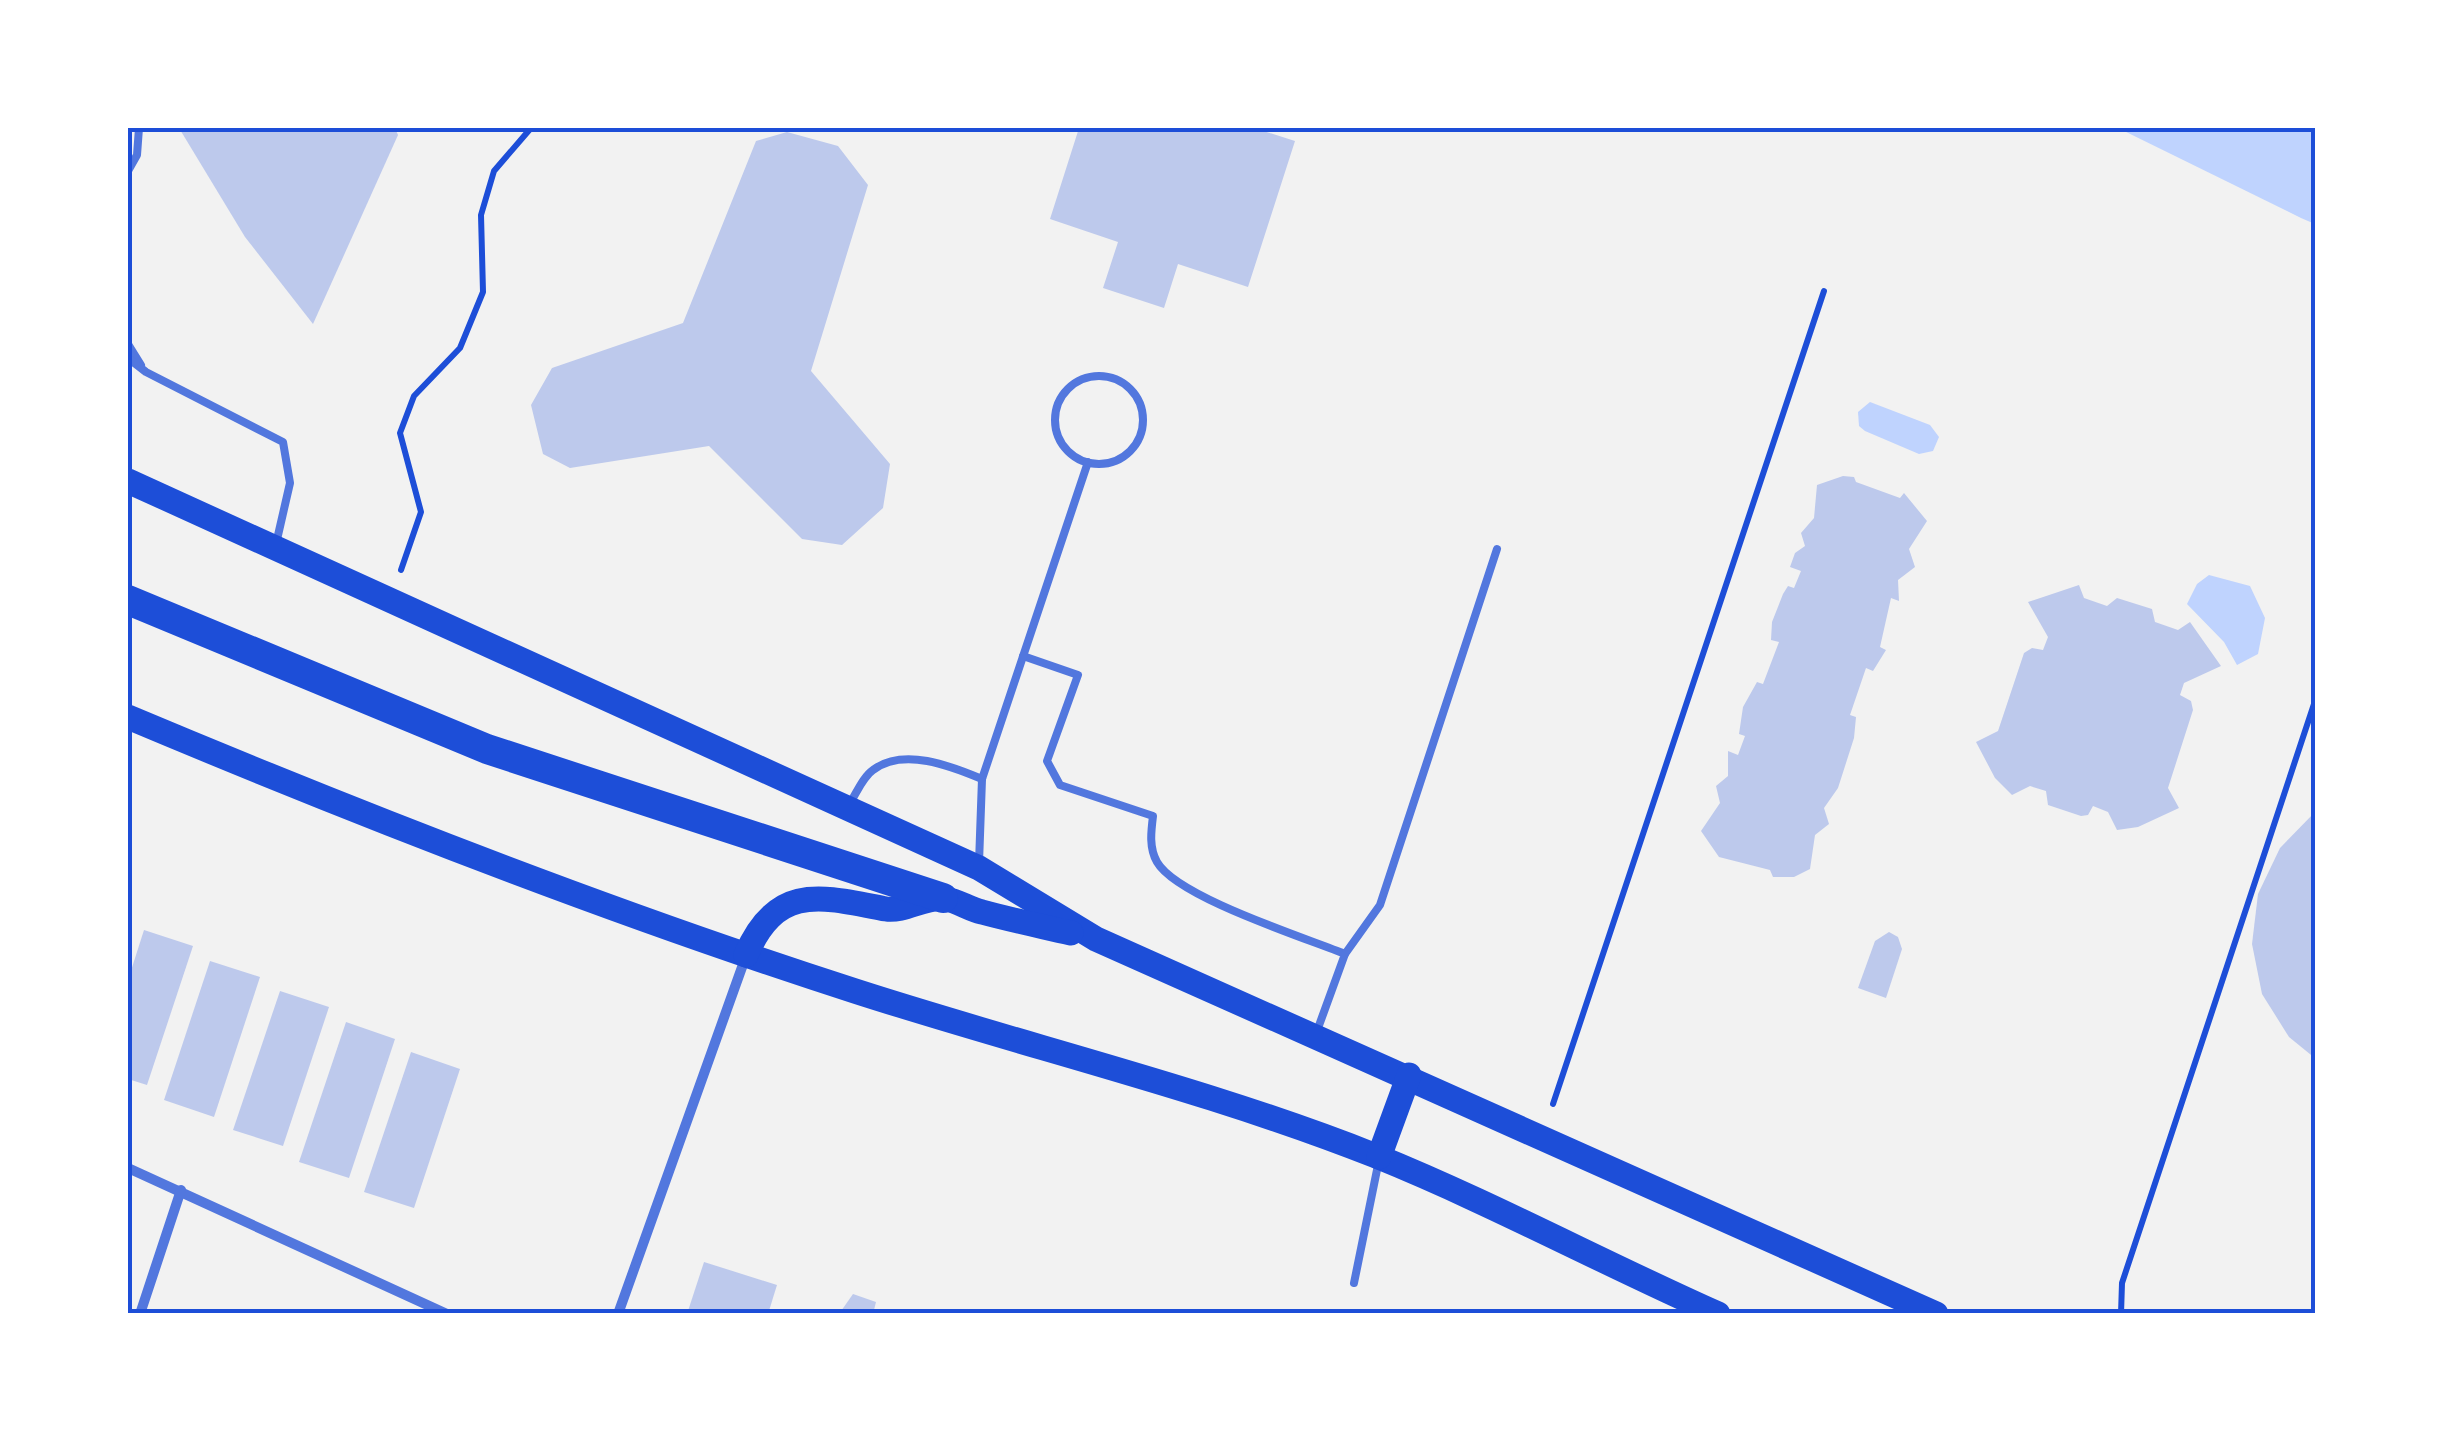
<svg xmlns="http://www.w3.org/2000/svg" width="2443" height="1441" font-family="'Nunito Sans',sans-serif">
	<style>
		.water { fill: #bfd3fe }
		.building { fill: #bdc9ec }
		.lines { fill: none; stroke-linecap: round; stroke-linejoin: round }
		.path { stroke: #1d4ed8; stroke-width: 6 }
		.service { stroke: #5277de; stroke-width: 8 }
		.minor { stroke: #5277de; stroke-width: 10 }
		.primary { stroke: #1d4ed8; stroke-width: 25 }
		.motorway { stroke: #1d4ed8; stroke-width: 30 }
		.neatline { fill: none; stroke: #1d4ed8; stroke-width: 4 }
	</style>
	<rect width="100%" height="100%" fill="#f2f2f2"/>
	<g class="water">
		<path d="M2118 128H2315V224L2301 218Z"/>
		<path d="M1870 402 1930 425 1939 437 1933 451 1919 454 1865 431 1859 426 1858 412Z"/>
		<path d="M2209 575 2250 586 2265 618 2258 654 2237 665 2224 642 2187 604 2197 584Z"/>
	</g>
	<g class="building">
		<path d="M179 128H395L398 135 313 324 245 237Z"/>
		<path d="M1079 128H1254L1295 141 1248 287 1178 264 1164 308 1103 288 1118 242 1050 219Z"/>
		<path d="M787 132 838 146 868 185 811 371 890 464 883 508 842 545 802 539 709 446 570 468 543 454 531 405 552 368 683 323 756 141Z"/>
		<path d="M1843 476 1854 477 1856 482 1900 498 1904 493 1927 521 1909 549 1915 567 1898 580 1899 601 1891 598 1880 647 1886 650 1873 671 1866 668 1850 715 1856 717 1854 738 1838 788 1824 808 1829 824 1815 835 1810 869 1794 877H1773L1770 870 1719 857 1701 831 1720 803 1716 786 1728 776V751L1738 755 1745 736 1739 734 1743 707 1757 682 1763 684 1779 642 1771 640 1772 622 1783 594 1788 586 1794 588 1801 571 1790 567 1795 553 1805 546 1801 533 1814 518 1817 485Z"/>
		<path d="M2079 585 2084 598 2107 606 2117 598 2152 609 2155 622 2178 630 2190 622 2221 666 2184 683 2180 695 2191 701 2193 710 2168 788 2179 808 2138 827 2117 830 2108 812 2093 806 2088 815 2081 816 2048 805 2046 791 2030 786 2012 795 1995 778 1976 742 1998 731 2024 653 2032 648 2043 650 2048 637 2028 602Z"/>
		<path d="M2316 811V1059L2289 1037 2262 994 2252 944 2258 894 2280 848Z"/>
		<path d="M144 930 193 946 147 1085 128 1079V980Z"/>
		<path d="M1889 932 1898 937 1902 949 1886 998 1858 988 1875 941Z"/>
		<path d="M210 961 260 977 214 1117 164 1100Z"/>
		<path d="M280 991 329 1007 283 1146 233 1130Z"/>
		<path d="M346 1022 395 1039 349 1178 299 1162Z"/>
		<path d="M411 1052 460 1069 414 1208 364 1192Z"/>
		<path d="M704 1262 777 1285 768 1314H687Z"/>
		<path d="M853 1294 876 1302 873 1314H839Z"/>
	</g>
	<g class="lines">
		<g class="path">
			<path d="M401 570 421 512 400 433 414 396 460 348 483 292 481 215 494 171 531 128"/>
			<path d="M1553 1104 1824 291"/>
			<path d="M2121 1314 2122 1283 2316 698"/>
		</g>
		<g class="service">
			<path d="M128 171 137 155 139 128"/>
			<path d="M128 344 141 365"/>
			<path d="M128 358 146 372 283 442 290 483 276 544"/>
			<circle cx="1099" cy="420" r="44"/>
			<path d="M1023 656 1078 675 1047 761 1060 785 1153 816C1151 832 1149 848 1157 862 1177 897 1303 937 1345 954L1317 1031"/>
			<path d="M850 803C857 792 863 777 873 770 903 747 951 766 982 779"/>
			<path d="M979 863 982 779 1088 462"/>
			<path d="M1345 954 1380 905 1497 549"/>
			<path d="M1354 1283 1379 1160"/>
		</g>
		<g class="minor">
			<path d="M128 1168 447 1314"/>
			<path d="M140 1314 181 1190"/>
			<path d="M618 1314 746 956"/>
		</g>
		<g class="primary">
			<path d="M128 481 979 868 1096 939 1936 1314"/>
			<path d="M128 717C366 817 609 912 855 991 1028 1047 1207 1089 1376 1156 1492 1203 1603 1263 1718 1314"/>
			<path d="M746 955C777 882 822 897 886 909 905 912 927 895 946 899 958 901 969 909 982 912 1011 920 1041 926 1071 933"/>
			<path d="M1379 1157 1409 1075"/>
		</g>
		<path class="motorway" d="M128 600 487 749 943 898"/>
	</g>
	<rect width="2443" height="1441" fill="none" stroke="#ffffff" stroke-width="260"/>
	<rect x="130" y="130" width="2183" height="1181" class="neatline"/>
</svg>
